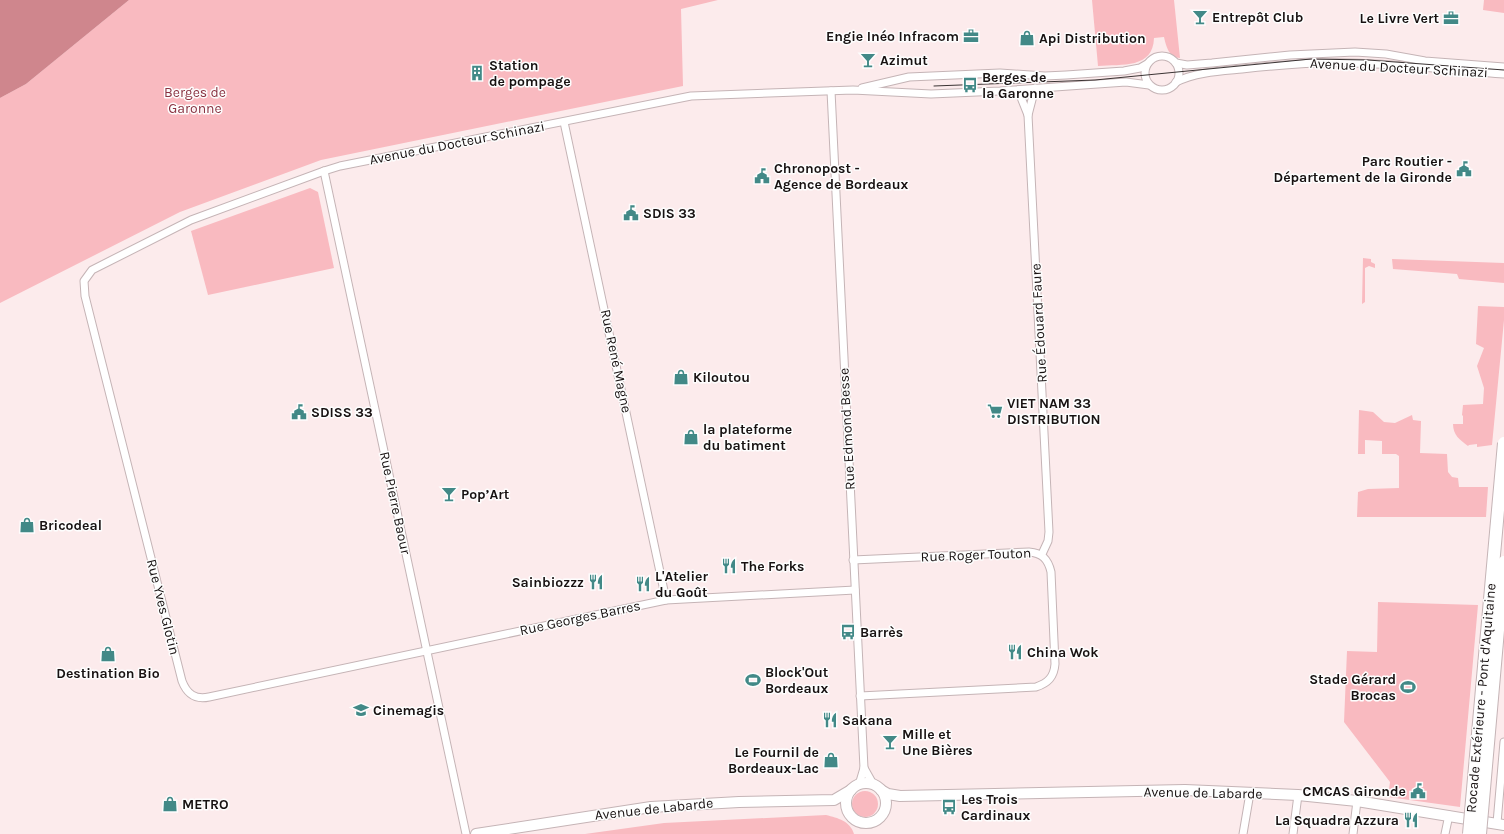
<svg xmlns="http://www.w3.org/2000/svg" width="1504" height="834" font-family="Karla,sans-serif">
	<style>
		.green { fill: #f9bac0 }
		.water { fill: #cf868d }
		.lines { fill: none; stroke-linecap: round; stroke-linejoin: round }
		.minor-casing { stroke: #c5b4b6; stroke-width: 9 }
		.secondary-casing { stroke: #c5b4b6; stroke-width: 12 }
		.minor { stroke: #fff; stroke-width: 7 }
		.secondary { stroke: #fff; stroke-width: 10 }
		.tram { stroke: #3a3333; stroke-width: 1 }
		.motorway-bridge-casing { stroke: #c5b4b6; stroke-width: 14; stroke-linecap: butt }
		.motorway-bridge { stroke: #fff; stroke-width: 12 }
		.labels { text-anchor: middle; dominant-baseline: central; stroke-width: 3; stroke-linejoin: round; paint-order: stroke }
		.poi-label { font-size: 14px; font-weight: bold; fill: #171111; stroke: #fdfdfd; text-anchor: start }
		.street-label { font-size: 14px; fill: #171111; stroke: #fdfdfd }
		.park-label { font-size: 14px; fill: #8a3241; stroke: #fdfdfd }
	</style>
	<rect width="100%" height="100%" fill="#fcebec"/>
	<g class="green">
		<path d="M129 0H718L681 9 683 86 321 160 180 212 0 303V98L26 84Z"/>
		<path d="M1092 0H1174L1180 58C1169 58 1166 46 1164 37L1154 38C1153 69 1122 64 1098 66Z"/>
		<path d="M1484 0H1504V13L1483 10Z"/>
		<path d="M310 188 318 192 334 268 208 295 191 231Z"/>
		<path d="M1363 258 1371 259V262L1375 264V268L1369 266 1365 268V302L1362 304Z"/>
		<path d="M1392 259 1504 263V283L1459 279 1457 274 1393 269Z"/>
		<path d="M1478 306 1504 307V320L1492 445 1477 447V444L1469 445 1468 446C1460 440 1453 435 1453 424H1463V416L1462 415 1463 405 1483 404 1484 388 1477 366 1484 348 1476 344Z"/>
		<path d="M1359 410 1373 412 1384 422 1395 423 1412 415 1413 420 1421 421 1420 453 1447 454 1448 472 1452 477 1458 478 1459 487H1488L1486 517H1357L1358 492 1368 489 1399 488V456L1396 454H1382V441L1365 440V454H1358Z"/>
		<path d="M1378 602 1478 605 1460 807 1388 797 1390 782 1344 722 1347 651 1377 652Z"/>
		<circle cx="865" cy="804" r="13"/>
		<path d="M826 815C838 818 850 821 854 834H585L664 823Z"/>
	</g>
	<path class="water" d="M0 0H129L26 84 0 98Z"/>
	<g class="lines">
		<g class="minor-casing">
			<g id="minor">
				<circle cx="1162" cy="73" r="17"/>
				<path d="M1176 63 1187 65 1212 63 1290 55 1355 52 1386 54 1425 61 1504 67"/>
				<path d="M1176 82C1196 72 1221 71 1242 69 1278 65 1313 62 1349 63 1400 64 1452 70 1504 74"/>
				<path d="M862 88 909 77 1000 73 1045 76 1066 75 1124 71 1140 68 1147 64"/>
				<path d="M1035 88 1028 115 1049 532 1048 541 1042 554"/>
				<path d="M1018 90 1028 115"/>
				<path d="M831 91 864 768 859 785"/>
				<path d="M564 122 666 600"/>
				<path d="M324 171 466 834"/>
				<path d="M853 560 1029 552C1042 553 1048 559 1051 572L1055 664C1054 677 1048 683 1036 687L860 696"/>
				<path d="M855 590 666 600 209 697C195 700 187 694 182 681L85 296 84 281 92 270 191 220 324 171 340 166 691 96 853 90 931 94 1000 91 1126 82 1149 85"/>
				<path d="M864 768 873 784"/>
				<path d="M1497 823 1504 742"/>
				<path d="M1243 834 1250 793"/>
				<path d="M1293 834 1298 795"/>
				<path d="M1353 834 1357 801"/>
				<path d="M1445 834 1449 815"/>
			</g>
		</g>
		<g class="secondary-casing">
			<g id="secondary">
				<circle cx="866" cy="803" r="20"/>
				<path d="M881 790 888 794 900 796 1185 790 1298 795 1357 801 1504 825"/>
				<path d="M476 834 651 807 739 802 834 800 851 790"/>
			</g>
		</g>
		<use href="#minor" class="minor"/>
		<use href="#secondary" class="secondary"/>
		<path class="tram" d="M934 86 1095 80 1311 59 1368 60 1504 70"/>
		<g class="motorway-bridge-casing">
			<g id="motorway-bridge">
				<path d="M1469 834 1504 443"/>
				<path d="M1480 834 1504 562"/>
			</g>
		</g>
		<use href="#motorway-bridge" class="motorway-bridge"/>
	</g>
	<defs>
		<g id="bar-bare" transform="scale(1.2)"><path d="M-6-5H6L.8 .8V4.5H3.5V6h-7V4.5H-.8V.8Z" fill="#428987" stroke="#fdfdfd" stroke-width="2.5" paint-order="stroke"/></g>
		<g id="office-bare" transform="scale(1.2)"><path d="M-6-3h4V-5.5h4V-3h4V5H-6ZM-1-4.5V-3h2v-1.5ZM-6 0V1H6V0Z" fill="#428987" stroke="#fdfdfd" stroke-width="2.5" paint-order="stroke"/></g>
		<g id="shop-bare" transform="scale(1.2)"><path d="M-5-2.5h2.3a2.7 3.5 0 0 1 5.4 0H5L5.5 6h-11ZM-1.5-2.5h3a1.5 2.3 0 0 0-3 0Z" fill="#428987" stroke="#fdfdfd" stroke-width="2.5" paint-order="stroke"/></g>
		<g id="building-bare" transform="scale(1.2)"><path d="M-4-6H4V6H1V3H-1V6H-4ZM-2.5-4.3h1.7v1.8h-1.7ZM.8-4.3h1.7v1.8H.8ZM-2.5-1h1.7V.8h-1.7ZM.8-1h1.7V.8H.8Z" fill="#428987" stroke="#fdfdfd" stroke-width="2.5" paint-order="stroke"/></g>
		<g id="bus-bare" transform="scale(1.2)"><path d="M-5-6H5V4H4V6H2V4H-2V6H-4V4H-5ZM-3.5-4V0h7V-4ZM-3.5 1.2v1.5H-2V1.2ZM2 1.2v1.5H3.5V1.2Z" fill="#428987" stroke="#fdfdfd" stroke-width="2.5" paint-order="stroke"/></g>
		<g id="civic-bare" transform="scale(1.2)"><path d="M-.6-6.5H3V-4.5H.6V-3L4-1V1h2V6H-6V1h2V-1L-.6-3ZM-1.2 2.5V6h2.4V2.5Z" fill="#428987" stroke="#fdfdfd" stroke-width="2.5" paint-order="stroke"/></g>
		<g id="supermarket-bare" transform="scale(1.2)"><path d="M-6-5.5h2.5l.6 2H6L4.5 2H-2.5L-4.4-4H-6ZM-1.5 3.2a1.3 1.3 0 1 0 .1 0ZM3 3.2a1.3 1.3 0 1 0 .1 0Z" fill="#428987" stroke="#fdfdfd" stroke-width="2.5" paint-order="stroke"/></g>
		<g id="restaurant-bare" transform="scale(1.2)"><path d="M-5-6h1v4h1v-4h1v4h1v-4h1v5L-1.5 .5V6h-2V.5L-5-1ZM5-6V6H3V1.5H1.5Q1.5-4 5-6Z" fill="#428987" stroke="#fdfdfd" stroke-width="2.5" paint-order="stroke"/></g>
		<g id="stadium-bare" transform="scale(1.2)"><path d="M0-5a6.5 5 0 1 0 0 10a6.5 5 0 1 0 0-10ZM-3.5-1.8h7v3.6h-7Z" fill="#428987" stroke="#fdfdfd" stroke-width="2.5" paint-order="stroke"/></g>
		<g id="university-bare" transform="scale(1.2)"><path d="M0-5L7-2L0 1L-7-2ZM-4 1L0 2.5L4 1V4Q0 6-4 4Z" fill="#428987" stroke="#fdfdfd" stroke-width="2.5" paint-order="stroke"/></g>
	</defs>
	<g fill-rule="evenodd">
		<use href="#bar-bare" x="1200" y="17"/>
		<use href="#office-bare" x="1451" y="18"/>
		<use href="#office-bare" x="971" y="36"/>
		<use href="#shop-bare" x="1027" y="38"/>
		<use href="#bar-bare" x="868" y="60"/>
		<use href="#building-bare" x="477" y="73"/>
		<use href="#bus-bare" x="970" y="85"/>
		<use href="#civic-bare" x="1464" y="169"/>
		<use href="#civic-bare" x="762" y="176"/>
		<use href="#civic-bare" x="631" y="213"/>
		<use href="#shop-bare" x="681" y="377"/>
		<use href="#supermarket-bare" x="995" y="411"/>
		<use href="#civic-bare" x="299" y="412"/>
		<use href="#shop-bare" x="691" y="437"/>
		<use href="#bar-bare" x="449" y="494"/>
		<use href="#shop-bare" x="27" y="525"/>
		<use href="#restaurant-bare" x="729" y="566"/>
		<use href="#restaurant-bare" x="596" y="582"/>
		<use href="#restaurant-bare" x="643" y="584"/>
		<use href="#bus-bare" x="848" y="632"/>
		<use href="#restaurant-bare" x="1015" y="652"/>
		<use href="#shop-bare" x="108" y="654"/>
		<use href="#stadium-bare" x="753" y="680"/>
		<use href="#stadium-bare" x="1408" y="687"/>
		<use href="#university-bare" x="361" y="710"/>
		<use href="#restaurant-bare" x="830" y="720"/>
		<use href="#bar-bare" x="890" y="742"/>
		<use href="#shop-bare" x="831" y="760"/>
		<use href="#civic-bare" x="1418" y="791"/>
		<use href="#shop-bare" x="170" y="804"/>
		<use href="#bus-bare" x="949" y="807"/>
		<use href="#restaurant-bare" x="1411" y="820"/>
	</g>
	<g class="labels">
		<g class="poi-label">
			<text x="1212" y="17">Entrepôt Club</text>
			<text x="1439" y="18" text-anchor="end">Le Livre Vert</text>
			<text x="959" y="36" text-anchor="end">Engie Inéo Infracom</text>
			<text x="1039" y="38">Api Distribution</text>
			<text x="880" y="60">Azimut</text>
			<text x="489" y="65">Station<tspan x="489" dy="16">de pompage</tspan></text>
			<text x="982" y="77">Berges de<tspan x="982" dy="16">la Garonne</tspan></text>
			<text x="1452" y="161" text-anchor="end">Parc Routier -<tspan x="1452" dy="16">Département de la Gironde</tspan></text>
			<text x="774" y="168">Chronopost -<tspan x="774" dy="16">Agence de Bordeaux</tspan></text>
			<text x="643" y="213">SDIS 33</text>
			<text x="693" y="377">Kiloutou</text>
			<text x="1007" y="403">VIET NAM 33<tspan x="1007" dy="16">DISTRIBUTION</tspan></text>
			<text x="311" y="412">SDISS 33</text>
			<text x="703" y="429">la plateforme<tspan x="703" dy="16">du batiment</tspan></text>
			<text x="461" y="494">Pop’Art</text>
			<text x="39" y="525">Bricodeal</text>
			<text x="741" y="566">The Forks</text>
			<text x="655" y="576">L'Atelier<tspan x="655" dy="16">du Goût</tspan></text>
			<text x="584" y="582" text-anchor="end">Sainbiozzz</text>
			<text x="860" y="632">Barrès</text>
			<text x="1027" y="652">China Wok</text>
			<text x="765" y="672">Block'Out<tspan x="765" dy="16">Bordeaux</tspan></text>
			<text x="108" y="673" text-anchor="middle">Destination Bio</text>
			<text x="1396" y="679" text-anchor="end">Stade Gérard<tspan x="1396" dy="16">Brocas</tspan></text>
			<text x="373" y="710">Cinemagis</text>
			<text x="842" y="720">Sakana</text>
			<text x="902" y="734">Mille et<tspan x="902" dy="16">Une Bières</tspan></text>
			<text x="819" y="752" text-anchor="end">Le Fournil de<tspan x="819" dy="16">Bordeaux-Lac</tspan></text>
			<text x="1406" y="791" text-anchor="end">CMCAS Gironde</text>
			<text x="961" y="799">Les Trois<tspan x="961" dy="16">Cardinaux</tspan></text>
			<text x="182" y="804">METRO</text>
			<text x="1399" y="820" text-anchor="end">La Squadra Azzura</text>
		</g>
		<g class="street-label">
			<text transform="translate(1399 68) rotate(3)">Avenue du Docteur Schinazi</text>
			<text transform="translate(457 143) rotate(-11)">Avenue du Docteur Schinazi</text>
			<text transform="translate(1039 323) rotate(-93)">Rue Édouard Faure</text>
			<text transform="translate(616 361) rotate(78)">Rue René Magne</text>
			<text transform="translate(847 429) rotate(-93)">Rue Edmond Besse</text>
			<text transform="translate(395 503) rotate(78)">Rue Pierre Baour</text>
			<text transform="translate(976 555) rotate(-2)">Rue Roger Touton</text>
			<text transform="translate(163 607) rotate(76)">Rue Yves Glotin</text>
			<text transform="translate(580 618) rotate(-12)">Rue Georges Barres</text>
			<text transform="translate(1481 698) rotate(-85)">Rocade Extérieure - Pont d'Aquitaine</text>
			<text transform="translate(1203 793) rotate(1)">Avenue de Labarde</text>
			<text transform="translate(654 809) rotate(-6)">Avenue de Labarde</text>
		</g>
		<g class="park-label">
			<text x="195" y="92">Berges de<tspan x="195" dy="16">Garonne</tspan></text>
		</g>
	</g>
</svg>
